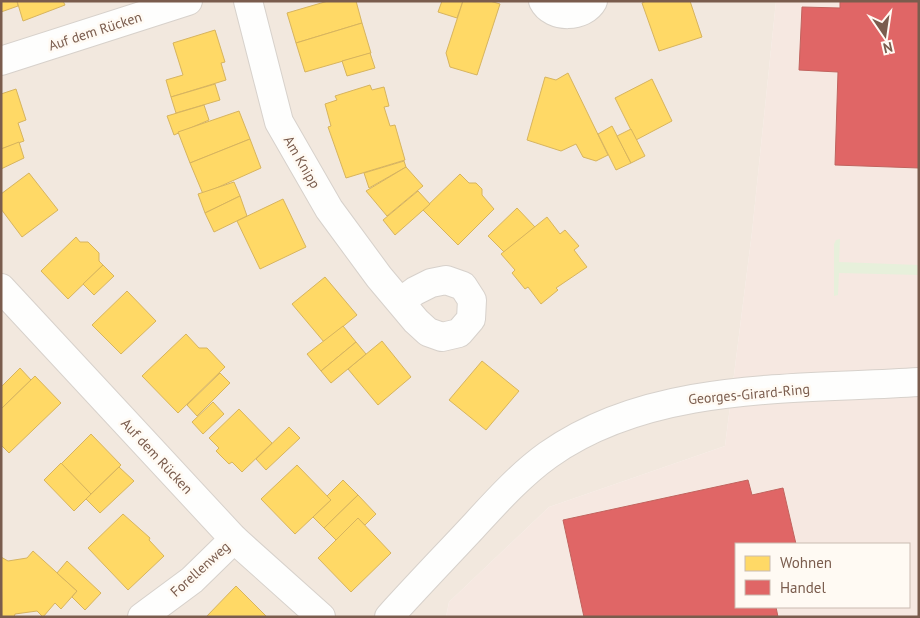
<svg xmlns="http://www.w3.org/2000/svg" width="920" height="618" font-family="'PT Sans',sans-serif">
	<style>
		.residential { fill: #f2e8de }
		.commercial { fill: #f6e8e1; fill-rule: evenodd }
		.green { fill: #e7f0db }
		.homes { fill: #ffd966; stroke: #d7b45e }
		.shops { fill: #e06666; stroke: #c1635e }
		.lines { fill: none; stroke-linecap: round; stroke-linejoin: round }
		.street-casing { stroke: #d7d1cb; stroke-width: 30 }
		.street { stroke: #fefefd; stroke-width: 28 }
		.labels { text-anchor: middle; dominant-baseline: central; stroke-width: 5; stroke-linejoin: round; paint-order: stroke }
		.street-label { font-size: 14px; fill: #7a5c4d; stroke: #fffaf3 }
	</style>
	<rect width="100%" height="100%" fill="#f9f5f0"/>
	<path class="residential" d="M1 1H776L752 232 725 446 549 507 449 602 446 617H1Z"/>
	<path class="commercial" d="M776 1H919V617H446L449 602 549 507 725 446 752 232ZM736 544H909V607H736Z"/>
	<path class="green" d="M840 239 839 262 919 265V275L839 273 838 295 834 296V244L836 240Z"/>
	<g class="homes">
		<path d="M1 1H17L18 6 1 12Z"/>
		<path d="M17 1H63L65 5 23 21Z"/>
		<path d="M328 1H356L362 23 296 43 287 13Z"/>
		<path d="M442 1H463L457 18 438 12Z"/>
		<path d="M463 1H490L500 4 477 75 450 67 446 53Z"/>
		<path d="M646 1H690L702 37 659 51 642 3Z"/>
		<path d="M362 23 371 53 305 72 296 43Z"/>
		<path d="M215 30 225 62 221 63 226 80 171 97 166 80 183 75 173 43Z"/>
		<path d="M370 53 375 68 347 76 342 61Z"/>
		<path d="M568 73 608 155 596 161 583 157 576 144 561 151 527 140 545 77 556 80Z"/>
		<path d="M652 79 672 121 636 140 615 98Z"/>
		<path d="M215 84 220 100 176 113 171 97Z"/>
		<path d="M370 85 372 90 384 87 389 106 384 107 390 126 395 125 405 160 346 178 328 127 331 126 325 104 337 100 335 96Z"/>
		<path d="M16 89 26 120 18 123 24 141 1 149V94Z"/>
		<path d="M204 105 209 120 174 135 167 116Z"/>
		<path d="M239 111 250 139 190 163 178 132Z"/>
		<path d="M612 126 631 163 616 170 598 134Z"/>
		<path d="M631 129 645 156 631 163 617 136Z"/>
		<path d="M250 139 261 168 203 194 190 163Z"/>
		<path d="M19 142 24 158 1 169V149Z"/>
		<path d="M404 161 406 167 369 188 364 173Z"/>
		<path d="M406 167 423 186 387 216 366 191Z"/>
		<path d="M29 173 58 210 22 237 1 209V194Z"/>
		<path d="M460 174 469 183H476L482 189V195L494 209 458 245 423 210Z"/>
		<path d="M234 182 240 196 205 213 198 194Z"/>
		<path d="M418 191 430 204 395 235 383 220Z"/>
		<path d="M240 196 247 216 214 232 205 213Z"/>
		<path d="M283 199 306 247 260 269 237 221Z"/>
		<path d="M517 208 535 227 504 252 488 236Z"/>
		<path d="M547 217 560 234 565 230 579 246 574 250 587 267 556 288 558 290 541 304 528 287 525 289 512 273 515 270 501 254Z"/>
		<path d="M76 237 80 242H88L99 253V261L103 265 68 299 41 271Z"/>
		<path d="M103 265 114 276 94 295 83 284Z"/>
		<path d="M325 277 357 315 324 342 292 304Z"/>
		<path d="M127 291 156 321 121 354 92 325Z"/>
		<path d="M343 326 356 342 321 371 307 354Z"/>
		<path d="M186 334 199 348H207L225 367 178 413 142 376Z"/>
		<path d="M382 341 411 377 378 405 348 369Z"/>
		<path d="M356 342 366 354 331 383 321 371Z"/>
		<path d="M482 361 519 391 486 430 449 400Z"/>
		<path d="M20 368 31 380 1 409V387Z"/>
		<path d="M220 373 230 383 197 416 187 405Z"/>
		<path d="M35 376 61 403 9 453 1 445V409Z"/>
		<path d="M213 402 224 414 203 434 192 422Z"/>
		<path d="M239 409 272 443 242 472 232 462 229 464 216 451 219 448 209 438Z"/>
		<path d="M289 427 300 438 266 470 256 459Z"/>
		<path d="M91 434 121 465 91 494 61 464Z"/>
		<path d="M61 463 91 494 74 511 44 480Z"/>
		<path d="M297 465 331 500 295 534 261 499Z"/>
		<path d="M119 467 134 481 100 513 86 499Z"/>
		<path d="M343 480 358 495 324 528 313 517 331 500 327 496Z"/>
		<path d="M358 495 376 514 365 525 358 518 336 540 324 528Z"/>
		<path d="M123 514 150 538 149 540 164 556 128 590 88 548Z"/>
		<path d="M358 518 391 553 351 592 318 558Z"/>
		<path d="M33 551 77 591 61 609 55 603 43 617 37 611 15 614 14 617H2L1 557 8 561 27 558Z"/>
		<path d="M67 561 101 593 85 610 72 597 77 591 57 573Z"/>
		<path d="M236 586 267 617H206Z"/>
	</g>
	<g class="shops">
		<path d="M840 1H919V168L835 165 838 72 799 70 802 7 840 8Z"/>
		<path d="M748 480 752 495 783 488 796 544H736V607H776L778 617H584L563 520Z"/>
	</g>
	<g class="lines">
		<g class="street-casing">
			<g id="street">
				<path d="M248 1 279 122 329 209 379 277 416 321 428 332 442 337 459 333 471 319 472 300 463 286 446 280 431 283 415 291 400 302"/>
				<path d="M543 1C552 19 584 18 593 1"/>
				<path d="M1 61 188 1"/>
				<path d="M1 288 234 539 321 617"/>
				<path d="M142 617 192 580 234 539"/>
				<path d="M389 617C416 587 444 558 472 528 495 503 520 475 548 455 652 381 797 390 919 382"/>
			</g>
		</g>
		<use href="#street" class="street"/>
	</g>
	<g class="labels">
		<g class="street-label">
			<text transform="translate(95 31) rotate(-18)">Auf dem Rücken</text>
			<text transform="translate(302 162) rotate(60)">Am Knipp</text>
			<text transform="translate(749 394) rotate(-5)">Georges-Girard-Ring</text>
			<text transform="translate(157 456) rotate(47)">Auf dem Rücken</text>
			<text transform="translate(200 569) rotate(-42)">Forellenweg</text>
		</g>
	</g>
	<rect width="920" height="618" fill="none" stroke="#7a5c4d" stroke-width="5"/>
	<rect x="735" y="543" width="175" height="65" fill="#fffaf3" stroke="#cabbb1"/>
	<rect x="745" y="556" width="25" height="15" fill="#ffd966" stroke="#cabbb1"/>
	<text x="780" y="568" font-size="15" fill="#7a5c4d">Wohnen</text>
	<rect x="745" y="580" width="25" height="15" fill="#e06666" stroke="#cabbb1"/>
	<text x="780" y="593" font-size="15" fill="#7a5c4d">Handel</text>
	<g transform="translate(885 35) rotate(167)" stroke="#fffaf3" stroke-width="4" paint-order="stroke">
	<path d="M0-4L9 19L0 12L-9 19Z" fill="#7a5c4d"/>
	<text y="-8" font-size="14" font-weight="bold" text-anchor="middle" fill="#7a5c4d">N</text>
	</g>
</svg>
